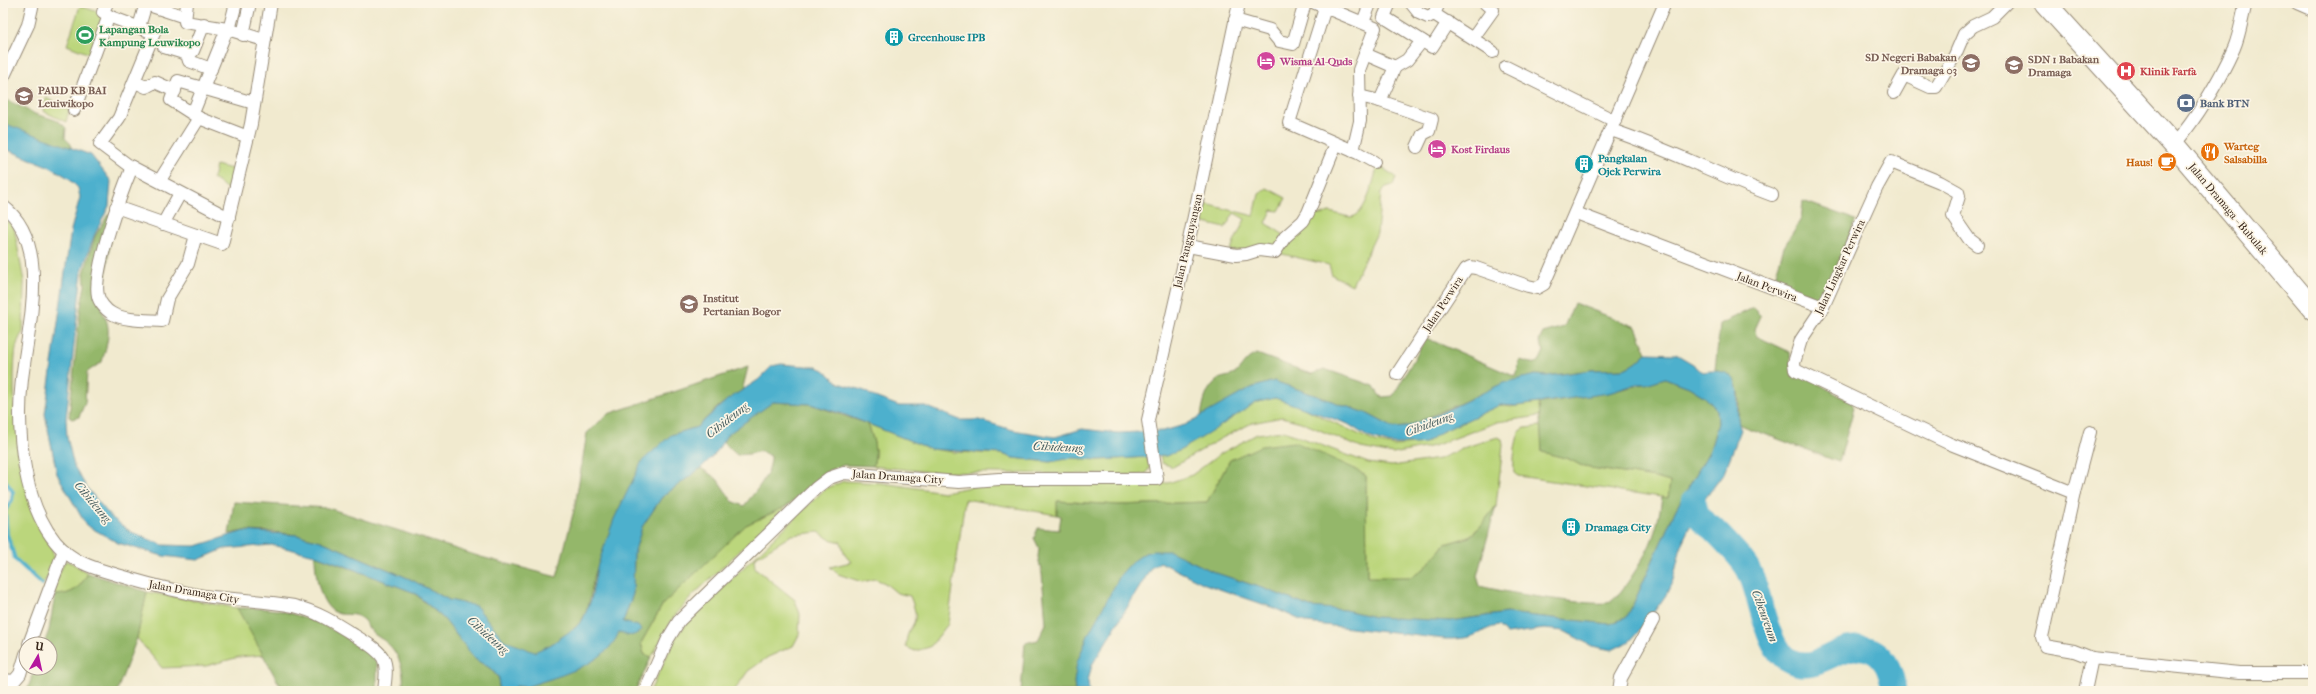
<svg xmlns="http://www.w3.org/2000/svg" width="2316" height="694" font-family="'IM FELL French Canon',serif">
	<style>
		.green { fill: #bbd67b; stroke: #7b804c }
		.forest { fill: #94b76b; stroke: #687044 }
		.water { fill: #4eb0cd; stroke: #446d76 }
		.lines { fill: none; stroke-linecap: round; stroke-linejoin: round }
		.stream { stroke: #4eb0cd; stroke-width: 4 }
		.river { stroke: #4eb0cd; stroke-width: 25 }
		.street-casing { stroke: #968a76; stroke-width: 14 }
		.highway-casing { stroke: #968a76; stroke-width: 23 }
		.street { stroke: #fff; stroke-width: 12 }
		.highway { stroke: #fff; stroke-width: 21 }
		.labels { text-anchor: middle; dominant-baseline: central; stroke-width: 3.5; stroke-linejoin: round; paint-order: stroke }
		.leisure-label { font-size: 11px; font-weight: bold; fill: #27864d; stroke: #fcf5e5; text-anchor: start }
		.culture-label { font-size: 11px; font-weight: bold; fill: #0d838f; stroke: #fcf5e5; text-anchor: start }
		.education-label { font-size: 11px; font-weight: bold; fill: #785e54; stroke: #fcf5e5; text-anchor: start }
		.hotel-label { font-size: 11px; font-weight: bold; fill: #b23c85; stroke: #fcf5e5; text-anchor: start }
		.health-label { font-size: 11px; font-weight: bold; fill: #be3a42; stroke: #fcf5e5; text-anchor: start }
		.service-label { font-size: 11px; font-weight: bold; fill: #4e5e75; stroke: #fcf5e5; text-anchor: start }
		.food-label { font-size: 11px; font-weight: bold; fill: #c56008; stroke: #fcf5e5; text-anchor: start }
		.street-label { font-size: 11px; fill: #3b2a1e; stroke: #fcf5e5 }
		.water-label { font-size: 12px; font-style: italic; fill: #42595b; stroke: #fcf5e5 }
	</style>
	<rect width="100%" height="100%" fill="#fcf5e5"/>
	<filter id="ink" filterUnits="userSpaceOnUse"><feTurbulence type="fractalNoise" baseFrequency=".025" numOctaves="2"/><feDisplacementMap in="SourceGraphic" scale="8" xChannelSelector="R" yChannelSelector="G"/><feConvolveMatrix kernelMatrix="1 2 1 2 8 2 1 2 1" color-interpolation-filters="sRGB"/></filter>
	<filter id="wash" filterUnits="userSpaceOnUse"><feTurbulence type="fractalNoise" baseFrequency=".012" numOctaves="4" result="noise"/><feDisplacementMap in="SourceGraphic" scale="16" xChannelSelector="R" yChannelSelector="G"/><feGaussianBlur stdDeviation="0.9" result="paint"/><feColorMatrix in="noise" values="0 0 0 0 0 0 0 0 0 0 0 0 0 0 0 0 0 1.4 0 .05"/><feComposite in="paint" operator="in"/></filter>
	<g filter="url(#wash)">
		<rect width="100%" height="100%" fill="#f1eacf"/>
		<g class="green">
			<path d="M80 6 107 15 92 55 67 45Z"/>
			<path d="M46 98 69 110 66 122 43 111Z"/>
			<path d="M216 165 236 170 232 192 213 179Z"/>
			<path d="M1378 165 1396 177 1393 185 1386 187 1381 192 1377 233 1352 285 1332 275 1329 265 1278 253 1311 214 1322 215 1329 212C1336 213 1343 216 1350 217 1366 218 1374 177 1378 165Z"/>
			<path d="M1267 188 1286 198 1279 211 1272 210 1266 223 1284 235 1276 250 1230 251 1245 219 1234 213 1225 228 1200 222 1206 204 1254 216 1259 194Z"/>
			<path d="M3 219 14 227 24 282 23 332C14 344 15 359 14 373 13 417 20 447 30 489 33 501 34 514 38 525 42 535 52 543 53 554 54 564 49 578 42 584L15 559 7 534 5 511 12 500 13 492 3 477Z"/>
			<path d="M1275 398 1295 404 1375 442 1394 446 1425 443 1441 432 1500 405 1510 407 1539 403 1540 416 1497 422 1434 446 1393 454 1361 448 1301 422 1282 417 1252 423 1222 438 1173 467 1162 463 1160 456 1179 451 1255 402Z"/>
			<path d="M868 424 931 449 953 452 1002 454 1013 458 1050 462 1072 458 1099 460 1146 457 1150 466 1147 473 1138 475 931 472 881 467 873 466C878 449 873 439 868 424Z"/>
			<path d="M1541 426 1542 452 1569 459 1584 467 1656 478 1670 482 1668 498 1518 476 1514 473C1513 458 1515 445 1519 432L1525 428Z"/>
			<path d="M1284 431 1368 463 1392 466 1439 459 1469 446 1498 437 1502 439 1503 445 1496 506 1480 527 1468 537 1445 544 1423 570 1411 577 1367 578 1366 476 1230 460 1207 502 1118 505 1058 501 1057 515 965 499 948 624 930 647 915 651 906 647C906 620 924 630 910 596L897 593 885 583 875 579 862 582 838 574 830 567 851 562 845 555 841 542 829 539 819 532 792 535 754 558 755 568 795 600 800 614 799 635 793 646 768 657 748 671 734 691H650L676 637 690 619 825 489 844 481 882 483 944 492 986 484 1168 483 1192 475 1220 454 1257 434Z"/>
			<path d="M787 506 692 596 673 618 651 658 644 654 641 643 663 604 725 543 746 525Z"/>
			<path d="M65 561 70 562 88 573C80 588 72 595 55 595L51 592Z"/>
			<path d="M147 592 237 608 246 620 263 655 239 657 206 666 162 668 137 638Z"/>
		</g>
		<g class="forest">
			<path d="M3 98C14 103 24 109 35 114 46 118 58 118 66 128L65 138 71 144V148L60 152 3 135Z"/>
			<path d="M1803 201 1856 220 1822 300 1774 280 1784 247 1801 219Z"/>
			<path d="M108 215H113L102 311C113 329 107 343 102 362L87 372 85 403 79 417 72 419 69 417 80 311 85 285 84 273 95 236Z"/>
			<path d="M1574 303 1636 327 1647 353 1636 363 1624 369 1591 370 1547 376 1535 375 1486 392 1406 427 1394 428 1366 413 1274 381 1251 388 1201 417C1203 403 1206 387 1219 379 1225 376 1232 377 1237 372 1244 364 1246 358 1257 354L1312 374 1324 369 1374 386 1379 395 1383 397 1393 396 1426 338 1516 377 1520 360 1535 364 1540 360 1544 351 1539 341 1543 333 1564 327Z"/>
			<path d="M1753 308 1761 316 1755 329 1756 336 1790 352 1791 368 1852 403 1854 408 1839 462 1738 424C1739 395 1744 384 1715 370L1720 324Z"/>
			<path d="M748 367 742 391 719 406 697 427 671 435 664 442C642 483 617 523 598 566 590 582 593 601 583 618 574 634 550 645 534 653L504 640 476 606 449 600 410 579 321 541 297 535 274 532 244 531 229 534 234 502 328 508 481 557 557 577 575 506 587 433 608 414Z"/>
			<path d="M1665 378 1689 387 1705 397 1717 410 1718 423 1710 450 1676 509 1632 607 1626 618 1609 624 1507 613 1450 621 1375 617 1345 610 1310 607 1268 590 1216 573 1185 558 1145 553 1121 574 1074 682 1075 691H1021L1025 643 1038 640 1046 624 1042 574 1038 557 1039 548 1034 538 1038 528 1059 530 1061 516 1057 515V501L1118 505 1207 502 1230 460 1261 446 1295 442 1353 468 1366 476 1367 577H1411L1423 570 1445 544 1469 537 1480 527 1496 506 1477 576 1480 586C1496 591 1599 608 1610 602 1622 595 1646 555 1651 542 1657 528 1660 512 1662 497L1668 498 1670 482 1656 478 1584 467 1569 459 1542 452 1539 403C1582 397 1623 391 1665 378Z"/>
			<path d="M772 402 810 404 868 424C873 439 878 449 873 466L844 465 829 470 787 506 746 525 663 604 641 643 644 654 651 658 635 691H512L516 686 526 687 581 667 619 632 638 626 623 622 633 594 634 553 642 527 662 497 701 468 717 479 732 501 744 506C754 493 772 474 771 456L760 451 749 454 737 455 723 442 727 435Z"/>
			<path d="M315 555 413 592 444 619 476 660 490 668 499 679 498 691H402C406 675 400 654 387 643 383 639 377 637 372 632 368 628 366 621 361 618 354 613 347 615 340 614 319 610 315 572 315 555Z"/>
			<path d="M88 573 147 592 137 638 117 691H27L35 668H50V644H44L49 630 55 595C72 595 80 588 88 573Z"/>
			<path d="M237 608C249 608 264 608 277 610 314 618 350 635 377 662V691H283Z"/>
		</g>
		<path class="water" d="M3 123 91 155 111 181 109 206 94 236 82 271 66 419 67 437 74 466 87 488 111 517 131 532 163 545 196 546 244 531 297 535 321 541 410 579 449 600 476 606 504 640 534 652 550 645 576 627 583 619 591 600 597 567 614 519 642 461 671 435 697 427 727 400 758 380 772 366 781 364 817 367 824 370 839 383 865 391 872 396 899 406H925L960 420H979L1013 430 1055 437 1082 429 1118 433 1163 431 1185 425 1251 388 1274 381 1366 413 1394 428 1406 427 1439 414 1503 383 1535 375 1547 376 1591 370 1624 369 1636 363 1647 353 1676 354 1693 364 1702 372C1755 364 1730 407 1741 430L1724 473 1699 507 1682 543 1673 580 1666 595 1646 623 1630 641 1612 650 1592 646 1564 631 1544 629 1507 634 1498 626C1487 628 1487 630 1477 634 1467 639 1456 639 1445 639L1307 623 1274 608 1205 584 1160 562 1151 568 1147 575 1092 665 1088 681 1089 691H1075L1074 682 1077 662 1089 633 1121 574 1132 562 1145 553 1153 551H1170L1216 573 1268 590 1310 607 1345 610 1375 617 1450 621 1507 613 1609 624 1626 618 1632 607 1676 509 1710 450 1718 423 1717 410 1705 397 1689 387 1665 378 1646 384H1637L1609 393 1517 406 1500 405 1441 432 1425 443 1416 444H1391L1368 437 1348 424 1275 398 1255 403 1208 434 1179 451 1166 456 1099 460 1072 458 1050 462 1013 458 1002 454 931 449 843 414 810 404 773 402 727 435 715 454 701 468 662 497 642 527 634 554 633 594 623 622 638 626 641 630C633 638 628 636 619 632 606 666 557 676 526 687L516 686 512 691H498L499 678 490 668 476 660 444 619 415 593 345 566 315 555 272 545 224 549 198 560 163 556 118 543 86 525 57 474 45 414 71 230 80 197 78 188 67 177 50 167 3 148Z"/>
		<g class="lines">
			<path class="stream" d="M3 477 13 492 12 500 5 511 7 534 15 559 42 584"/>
			<path class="river" d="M1693 501C1695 506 1696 514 1700 518 1703 523 1710 526 1714 530 1724 540 1741 557 1748 569 1761 591 1765 651 1791 661 1813 671 1828 654 1848 649 1879 642 1891 665 1894 691"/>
		</g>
	</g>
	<g filter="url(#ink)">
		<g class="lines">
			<g class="street-casing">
				<g id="street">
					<path d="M107 3 103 12 111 17"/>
					<path d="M187 3 185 22 227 29"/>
					<path d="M1315 3 1375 28 1359 70 1360 121 1353 151"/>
					<path d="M1390 3 1384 17 1432 47 1448 22"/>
					<path d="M1411 3 1419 13 1428 17 1434 14 1493 52"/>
					<path d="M2297 3 2313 10"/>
					<path d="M146 4 185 17"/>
					<path d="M1325 8 1289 123 1358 153 1374 162"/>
					<path d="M1434 14 1439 3"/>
					<path d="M1235 20 1270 30 1279 41 1293 44 1305 3"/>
					<path d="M1363 22 1370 4 1367 3"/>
					<path d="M139 27 146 3"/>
					<path d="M229 30 236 3"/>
					<path d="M243 35 250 3"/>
					<path d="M1473 38 1493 10 1485 3"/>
					<path d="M164 47 187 54 189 61 211 69"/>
					<path d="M1365 54 1395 67 1407 60 1422 41"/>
					<path d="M189 55 193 51 204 24"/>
					<path d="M1506 67 1615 121"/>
					<path d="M4 76 28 25 33 3"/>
					<path d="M135 82 146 87 155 82 175 91"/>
					<path d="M1894 93 1904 75 1930 87H1936L1955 55 1964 34 1973 26 1992 17 2006 3"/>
					<path d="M1359 96 1380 101 1395 67"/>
					<path d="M1380 101 1432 119 1429 131 1423 134 1417 147"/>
					<path d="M74 110 108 18 111 17 154 33 119 118 100 144 128 165 229 218"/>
					<path d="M193 113 227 29 264 40"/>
					<path d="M1611 130C1666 148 1718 175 1772 195"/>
					<path d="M248 137 199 118 171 100 178 81 254 103"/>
					<path d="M2174 145C2198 116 2218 83 2234 48 2240 34 2242 17 2246 3"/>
					<path d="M132 167C122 191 92 272 98 296 99 302 106 310 111 313 124 321 147 320 162 321L167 299 188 264 196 235 222 244 251 124 271 3"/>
					<path d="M160 180 199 118"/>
					<path d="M3 206C52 243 28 327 22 379 16 431 23 513 64 551 80 565 101 570 121 576 151 585 181 593 212 597 239 600 267 601 294 606 316 611 335 623 354 635 363 641 377 648 383 658 388 667 385 681 384 691"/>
					<path d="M116 207 196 235"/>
					<path d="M1576 213 1823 307"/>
					<path d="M163 224 178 197"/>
					<path d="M1977 245 1969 239 1953 216 1959 196 1958 192 1940 182 1891 162 1877 187 1823 307 1801 340 1794 363 1795 370 1948 443 2074 493"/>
					<path d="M1188 246 1236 255 1246 254 1259 250 1275 252 1285 237 1303 221 1308 213 1336 144"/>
					<path d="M1397 374 1466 269 1470 267 1476 268 1528 286 1537 288 1544 284 1665 3"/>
					<path d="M2090 432 2074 493 2042 637 2045 646 2074 651 2092 658"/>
					<path d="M29 644 64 550"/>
					<path d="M3 680 14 681 20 674 26 654"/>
					<path d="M645 691 668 639 679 621 816 488 829 478 844 473 959 482 999 479H1157L1148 420 1186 254 1239 3"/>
					<path d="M1619 691 1621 678 1653 620"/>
					<path d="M2085 691 2092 658 2239 673H2313"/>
				</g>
			</g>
			<g class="highway-casing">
				<path id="highway" d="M2045 3 2174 145 2313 309"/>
			</g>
			<use href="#street" class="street"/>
			<use href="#highway" class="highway"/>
		</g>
	</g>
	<defs>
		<g id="stadium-disc" transform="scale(1)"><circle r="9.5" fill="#2e9e5b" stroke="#fcf5e5"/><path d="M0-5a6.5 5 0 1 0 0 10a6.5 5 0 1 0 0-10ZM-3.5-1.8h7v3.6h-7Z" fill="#fff"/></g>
		<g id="building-disc" transform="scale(1)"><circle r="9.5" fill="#0f9aa8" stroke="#fcf5e5"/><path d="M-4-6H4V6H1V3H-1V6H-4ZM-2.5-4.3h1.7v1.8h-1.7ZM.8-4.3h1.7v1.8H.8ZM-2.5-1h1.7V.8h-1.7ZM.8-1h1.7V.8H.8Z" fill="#fff"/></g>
		<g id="hotel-disc" transform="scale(1)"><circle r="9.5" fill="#d1479c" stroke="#fcf5e5"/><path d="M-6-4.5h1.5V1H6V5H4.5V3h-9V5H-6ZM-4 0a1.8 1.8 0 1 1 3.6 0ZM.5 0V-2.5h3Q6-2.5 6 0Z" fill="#fff"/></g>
		<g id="school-disc" transform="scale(1)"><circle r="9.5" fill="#8d6e63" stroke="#fcf5e5"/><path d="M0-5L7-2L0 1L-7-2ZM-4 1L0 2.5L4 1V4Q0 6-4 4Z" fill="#fff"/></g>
		<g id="hospital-disc" transform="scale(1)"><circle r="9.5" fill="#e0444e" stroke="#fcf5e5"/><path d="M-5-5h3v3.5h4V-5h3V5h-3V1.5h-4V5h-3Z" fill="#fff"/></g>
		<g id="bank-disc" transform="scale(1)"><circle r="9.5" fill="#5c6f8a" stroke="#fcf5e5"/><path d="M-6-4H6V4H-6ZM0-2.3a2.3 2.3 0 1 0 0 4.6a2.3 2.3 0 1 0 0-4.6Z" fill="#fff"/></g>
		<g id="restaurant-disc" transform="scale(1)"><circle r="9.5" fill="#e8710a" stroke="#fcf5e5"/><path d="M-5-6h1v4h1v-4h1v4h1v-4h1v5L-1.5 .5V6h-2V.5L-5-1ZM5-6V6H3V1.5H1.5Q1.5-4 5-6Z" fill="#fff"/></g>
		<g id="cafe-disc" transform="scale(1)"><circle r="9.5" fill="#e8710a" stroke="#fcf5e5"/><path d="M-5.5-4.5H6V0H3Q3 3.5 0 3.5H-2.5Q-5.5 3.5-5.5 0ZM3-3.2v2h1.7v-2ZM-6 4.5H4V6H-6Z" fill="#fff"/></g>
		<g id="university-disc" transform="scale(1)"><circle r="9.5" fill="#8d6e63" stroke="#fcf5e5"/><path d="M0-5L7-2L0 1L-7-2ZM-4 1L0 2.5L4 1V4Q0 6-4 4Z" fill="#fff"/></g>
	</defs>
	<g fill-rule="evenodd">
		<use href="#stadium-disc" x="85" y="35"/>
		<use href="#building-disc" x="894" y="37"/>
		<use href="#hotel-disc" x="1266" y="61"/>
		<use href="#school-disc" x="1971" y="63"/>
		<use href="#school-disc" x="2014" y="65"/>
		<use href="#hospital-disc" x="2126" y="71"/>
		<use href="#school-disc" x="24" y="96"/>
		<use href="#bank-disc" x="2186" y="103"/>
		<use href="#hotel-disc" x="1437" y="149"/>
		<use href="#restaurant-disc" x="2210" y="152"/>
		<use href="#cafe-disc" x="2167" y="162"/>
		<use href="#building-disc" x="1584" y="164"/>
		<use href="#university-disc" x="689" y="304"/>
		<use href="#building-disc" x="1571" y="527"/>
	</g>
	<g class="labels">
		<g class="leisure-label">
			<text x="99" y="29">Lapangan Bola<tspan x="99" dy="13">Kampung Leuwikopo</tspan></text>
		</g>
		<g class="culture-label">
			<text x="908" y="37">Greenhouse IPB</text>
			<text x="1598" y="158">Pangkalan<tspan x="1598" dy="13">Ojek Perwira</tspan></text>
			<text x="1585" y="527">Dramaga City</text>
		</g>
		<g class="education-label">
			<text x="1957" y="57" text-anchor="end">SD Negeri Babakan<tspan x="1957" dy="13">Dramaga 03</tspan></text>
			<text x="2028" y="59">SDN 1 Babakan<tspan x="2028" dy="13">Dramaga</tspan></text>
			<text x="38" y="90">PAUD KB BAI<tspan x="38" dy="13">Leuiwikopo</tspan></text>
			<text x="703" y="298">Institut<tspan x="703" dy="13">Pertanian Bogor</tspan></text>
		</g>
		<g class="hotel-label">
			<text x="1280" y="61">Wisma Al-Quds</text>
			<text x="1451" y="149">Kost Firdaus</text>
		</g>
		<g class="health-label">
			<text x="2140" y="71">Klinik Farfa</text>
		</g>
		<g class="service-label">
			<text x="2200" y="103">Bank BTN</text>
		</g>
		<g class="food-label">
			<text x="2224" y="146">Warteg<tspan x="2224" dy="13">Salsabilla</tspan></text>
			<text x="2153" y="162" text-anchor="end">Haus!</text>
		</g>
		<g class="street-label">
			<text transform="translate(2228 209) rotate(50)">Jalan Dramaga - Bubulak</text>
			<text transform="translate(1188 241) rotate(-77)">Jalan Pangguyangan</text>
			<text transform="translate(1840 267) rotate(-65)">Jalan Lingkar Perwira</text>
			<text transform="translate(1767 287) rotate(21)">Jalan Perwira</text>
			<text transform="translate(1443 304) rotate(-57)">Jalan Perwira</text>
			<text transform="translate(898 477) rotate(4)">Jalan Dramaga City</text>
			<text transform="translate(194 592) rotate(10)">Jalan Dramaga City</text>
		</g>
		<g class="water-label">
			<text transform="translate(727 420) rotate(-38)">Cihideung</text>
			<text transform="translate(1429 424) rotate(-20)">Cihideung</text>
			<text transform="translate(1058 447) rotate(3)">Cihideung</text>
			<text transform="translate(93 502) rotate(50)">Cihideung</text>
			<text transform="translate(1765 616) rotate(70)">Cibeureum</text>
			<text transform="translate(488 635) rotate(42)">Cihideung</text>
		</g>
	</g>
	<rect width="2316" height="694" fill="none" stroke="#fcf5e5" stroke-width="16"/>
	<g transform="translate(38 656) rotate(9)"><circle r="19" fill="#fcf5e5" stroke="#afa495"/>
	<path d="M0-3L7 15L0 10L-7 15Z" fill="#b5179e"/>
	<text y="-6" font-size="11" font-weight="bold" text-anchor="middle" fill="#3b2a1e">U</text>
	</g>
</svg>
